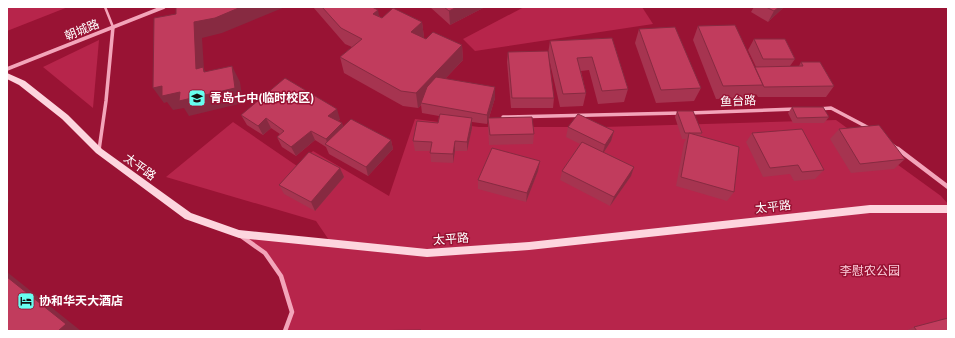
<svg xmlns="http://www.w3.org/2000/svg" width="955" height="338" font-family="'Nunito Sans','Noto Sans SC',sans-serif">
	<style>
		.green { fill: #b7254b }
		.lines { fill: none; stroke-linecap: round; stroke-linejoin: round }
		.lane { stroke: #f3a5ba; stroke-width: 2.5 }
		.street-far1 { stroke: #f3a5ba; stroke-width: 3.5 }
		.street { stroke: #f3a5ba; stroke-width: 4.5 }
		.secondary { fill: #fdd5de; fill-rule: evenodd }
		.wall { fill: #a63450 }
		.shaded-wall { fill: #872a41 }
		.building { fill: #c13c5d; stroke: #872a41 }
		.labels { text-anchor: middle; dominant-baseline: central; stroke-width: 3; stroke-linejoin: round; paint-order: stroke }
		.street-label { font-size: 12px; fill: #fff; stroke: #991334 }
		.poi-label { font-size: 12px; font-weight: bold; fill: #fff; stroke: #991334; text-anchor: start }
		.park-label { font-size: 12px; fill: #fdcdda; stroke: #991334 }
	</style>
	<rect width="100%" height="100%" fill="#991334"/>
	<g class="green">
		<path d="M7 7H68L7 31Z"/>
		<path d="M524 7H642L653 24 475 51 463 39Z"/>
		<path d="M99 40 93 108 43 67Z"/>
		<path d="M415 119 479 127H603L836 120 941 196 948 204V331H285L292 312 281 276 265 253 239 234 331 243 316 221 166 177 233 122 297 166 313 151 389 196Z"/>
	</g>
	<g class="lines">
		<path class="lane" d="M105 7 113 27"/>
		<g class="street-far1">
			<path d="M7 69 164 7"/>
			<path d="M819 109 831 108 869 128"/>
			<path d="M689 113 796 109"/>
			<path d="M503 117 680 113"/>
			<path d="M892 145 899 150"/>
			<path d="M99 150 106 101 113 27"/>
		</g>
		<g class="street">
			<path d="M898 149 948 187"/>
			<path d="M99 151V149"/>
			<path d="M241 236 265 253 281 276 292 312 285 331"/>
		</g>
		<path class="secondary" d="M7 73 25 81 68 115 102 149 191 213 239 230 427 249 529 242 870 205H948V213H870L529 250 427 257 239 238 185 219 96 153 62 119 19 85 7 79Z"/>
	</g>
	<g class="wall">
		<path d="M313 7H373L380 17 382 18 422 22 424 37 423 38 426 39 462 45 463 60 445 79 495 98 489 118 534 134 533 144 489 145 488 128V119L487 124 472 122V128L467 151H455L453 163 431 162 430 151H415L413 141 438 123 439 116 422 113 421 105 418 108 403 106 344 73 340 57 352 47 345 44Z"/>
		<path d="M430 7H485L450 25Z"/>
		<path d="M754 7H784L768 22 751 12Z"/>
		<path d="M698 26 755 68 756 67 748 50 754 39 795 59 790 66H799L801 62 834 86 826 97H758L756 94 754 98 716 99 693 40Z"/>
		<path d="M639 29 701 88 694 101 656 103 635 43Z"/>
		<path d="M612 38 628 89 624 102 598 104 589 70 581 71 586 93 583 106 560 107 548 54 550 41Z"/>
		<path d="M508 52 554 98 553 108H511L507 62Z"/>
		<path d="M792 107 829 117 824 123H793L788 113Z"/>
		<path d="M677 111 702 133 700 136 734 192 727 201 676 186 684 143 686 139H682L675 117Z"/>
		<path d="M241 115 340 119 338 121 342 123 343 127 391 140 393 149 368 176 329 154 326 147 315 140 296 156 282 147 277 137 280 134 271 128 263 135 247 125Z"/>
		<path d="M568 127 614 131 611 141 604 152 634 167 631 176 610 206 560 180 562 171 580 144 566 137Z"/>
		<path d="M839 129 905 159 894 169 851 173 830 139Z"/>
		<path d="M752 133 824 170 815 179 794 181 790 174 763 177 746 142Z"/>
		<path d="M340 168 344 177 315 211 284 194 279 185Z"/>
		<path d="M538 171 526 202 478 189V180Z"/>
		<path d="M914 327 948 331H905Z"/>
	</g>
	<g class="shaded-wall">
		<path d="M241 7H285L222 33 202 38 204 69 212 83 196 69 194 22Z"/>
		<path d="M362 7H373L374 13 378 10 381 25Z"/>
		<path d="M457 7H485L450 25 449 11Z"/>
		<path d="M779 7H784L768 22 774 11Z"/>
		<path d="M422 22 424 37 413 48 411 32Z"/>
		<path d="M462 45 463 60 422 103H421V105L418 108 416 93Z"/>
		<path d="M232 66 240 82 243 103 189 116 184 108 173 110 167 102 164 103 153 88 162 86 180 92Z"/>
		<path d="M495 87V98L487 124V115Z"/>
		<path d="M337 109 340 119 331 126 328 116Z"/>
		<path d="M266 118 271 128 263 135 258 126Z"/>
		<path d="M472 118V128L467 151V142Z"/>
		<path d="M342 123 345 133 328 146 326 139Z"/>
		<path d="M311 131 315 140 296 156 291 147Z"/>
		<path d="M614 131 611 141 602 155 605 145Z"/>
		<path d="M391 140 393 149 368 176 366 167Z"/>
		<path d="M455 141V151L453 163V154Z"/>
		<path d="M540 161 538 171 526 202 527 193Z"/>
		<path d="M634 167 631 176 610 206 614 197Z"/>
		<path d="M340 168 344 177 315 211 311 202Z"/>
		<path d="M7 199 9 200 7 208Z"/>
		<path d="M7 272 81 331H58L7 277Z"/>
	</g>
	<g class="building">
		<path d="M176 7H241L215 18 194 22 196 69 203 67 204 72 232 66 235 88 179 101 180 92 162 96V86L153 88 154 18 176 14Z"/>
		<path d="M322 7H372L378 10 373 14 382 18 393 8 422 22 411 32 426 39 433 32 462 45 416 93 401 91 340 57 362 39 341 28Z"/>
		<path d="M444 7H457L449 11Z"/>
		<path d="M766 7H779L774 11Z"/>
		<path d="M735 25 763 85 723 86 698 26Z"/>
		<path d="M675 27 701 88 661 90 639 29Z"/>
		<path d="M612 38 628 89 602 91 592 57 577 58 586 93 563 94 550 41Z"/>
		<path d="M754 39H785L795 59H763Z"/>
		<path d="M548 51 554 98H512L508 52Z"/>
		<path d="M801 62H820L834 86 764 87 755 67 803 66Z"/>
		<path d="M436 77 495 87 487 115 421 103 427 87Z"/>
		<path d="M285 78 337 109 328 116 342 123 326 139 311 131 291 147 277 137 284 131 266 118 258 126 241 115Z"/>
		<path d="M792 107H823L829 117 797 118Z"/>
		<path d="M677 111H693L702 133H685Z"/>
		<path d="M440 114 472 118 467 142 455 141 453 154 430 153 432 142 413 141 417 121 438 123Z"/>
		<path d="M578 114 614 131 605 145 568 127Z"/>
		<path d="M532 117 534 134 490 135 488 118Z"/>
		<path d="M351 119 391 140 366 167 325 144Z"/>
		<path d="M879 125 905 159 860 164 839 129Z"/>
		<path d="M802 129 824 170 802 172 798 165 770 168 752 133Z"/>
		<path d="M689 133 739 147 734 192 681 177Z"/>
		<path d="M582 142 634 167 614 197 562 171Z"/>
		<path d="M492 148 540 161 527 193 478 180Z"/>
		<path d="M309 152 340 168 311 202 279 185Z"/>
		<path d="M7 277 66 324 58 331H7Z"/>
		<path d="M948 318V331H917L914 327Z"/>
		<path d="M421 330V331H353Z"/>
	</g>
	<defs>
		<g id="school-square" transform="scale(0.9)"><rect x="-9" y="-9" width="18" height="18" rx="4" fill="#67fff0" stroke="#991334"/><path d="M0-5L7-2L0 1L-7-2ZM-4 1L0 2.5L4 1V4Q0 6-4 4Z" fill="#111"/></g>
		<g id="hotel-square" transform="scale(0.9)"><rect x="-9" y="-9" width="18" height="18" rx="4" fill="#67fff0" stroke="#991334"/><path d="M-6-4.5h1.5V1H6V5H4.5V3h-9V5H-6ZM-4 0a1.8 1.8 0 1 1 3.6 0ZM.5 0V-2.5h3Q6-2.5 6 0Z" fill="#111"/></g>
	</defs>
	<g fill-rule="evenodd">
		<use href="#school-square" x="197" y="98"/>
		<use href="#hotel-square" x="26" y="301"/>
	</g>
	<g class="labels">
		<g class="street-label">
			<text transform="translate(82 30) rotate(-22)">朝城路</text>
			<text transform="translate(738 101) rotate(-2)">鱼台路</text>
			<text transform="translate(140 167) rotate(36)">太平路</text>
			<text transform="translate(773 207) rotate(-6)">太平路</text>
			<text transform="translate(451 239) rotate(-4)">太平路</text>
		</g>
		<g class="poi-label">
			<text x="210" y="98">青岛七中(临时校区)</text>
			<text x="39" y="301">协和华天大酒店</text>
		</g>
		<g class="park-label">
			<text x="870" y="271">李慰农公园</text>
		</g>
	</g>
	<rect width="955" height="338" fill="none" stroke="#ffffff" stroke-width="16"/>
</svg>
